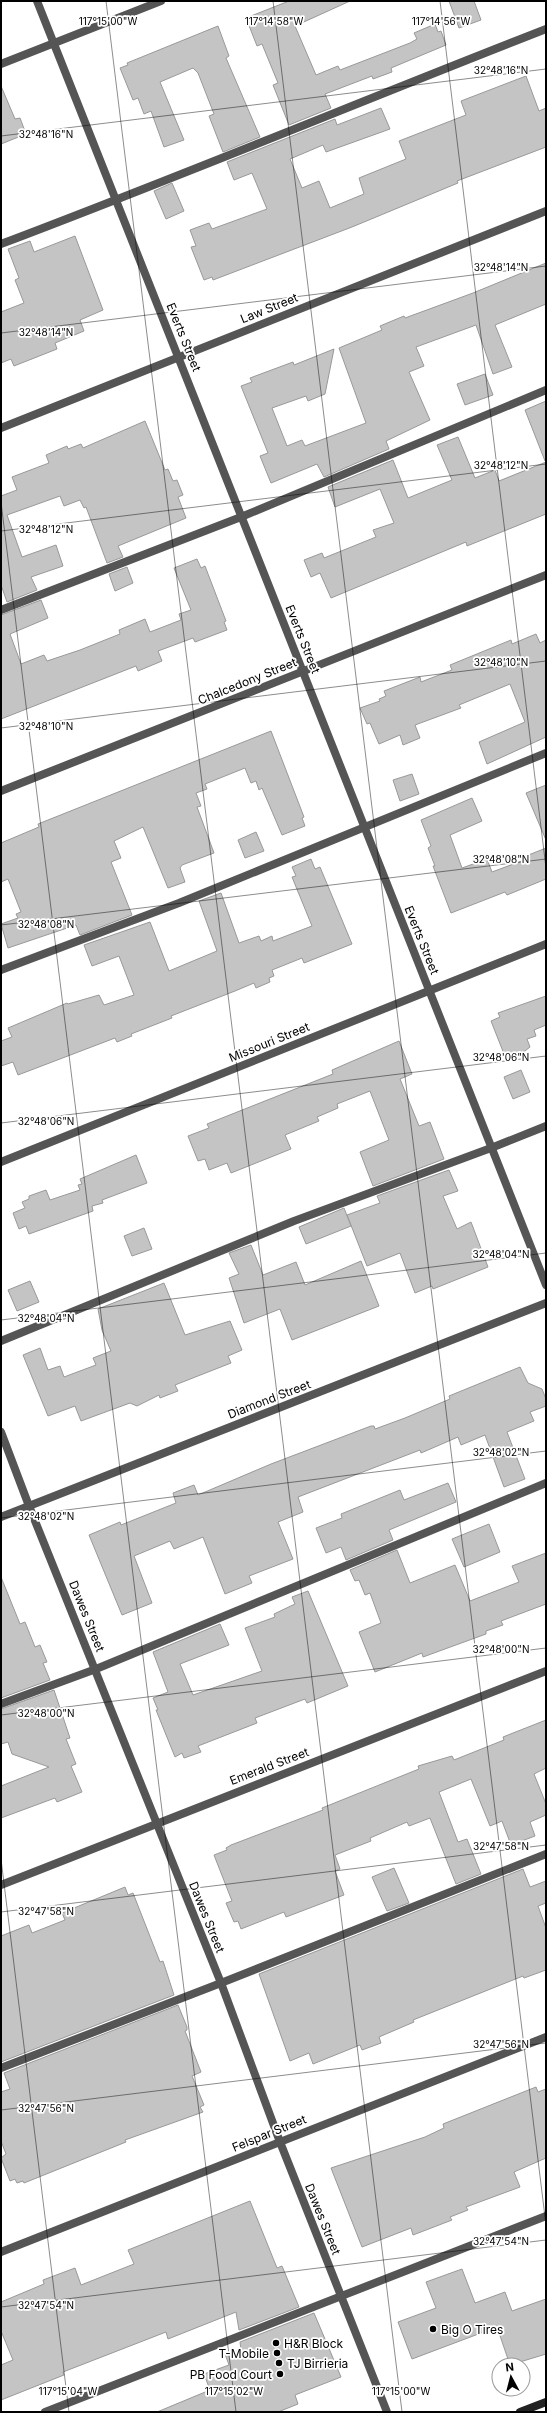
<svg xmlns="http://www.w3.org/2000/svg" width="547" height="2413" font-family="Inter,sans-serif">
	<style>
		.building { fill: #c4c4c4; stroke: #999 }
		.lines { fill: none; stroke-linecap: round; stroke-linejoin: round }
		.service { stroke: #555; stroke-width: 8 }
		.minor { stroke: #555; stroke-width: 8 }
		.secondary { stroke: #222; stroke-width: 8 }
		.ticks { fill: none; stroke: #000; stroke-width: 1; stroke-opacity: 0.45 }
		.poi-dot { fill: #000; stroke: #fff; stroke-width: 1.5 }
		.labels { text-anchor: middle; dominant-baseline: central; stroke-width: 3.5; stroke-linejoin: round; paint-order: stroke }
		.street-label { font-size: 12px; fill: #000; stroke: #fff }
		.poi-label { font-size: 12px; fill: #000; stroke: #fff; text-anchor: start }
		.ticks-label { font-size: 10px; text-anchor: middle; fill: #000; stroke: #fff; stroke-width: 3.5; stroke-linejoin: round; paint-order: stroke }
	</style>
	<rect width="100%" height="100%" fill="#fff"/>
	<g class="building">
		<path d="M289 1H350L295 26 316 75 338 66 340 70 410 43 417 39 414 33 435 24 438 32 441 31 446 45 391 68 392 72 373 79 372 76 325 94 331 108 289 125 273 85 278 83 262 44 257 46 246 18Z"/>
		<path d="M449 1H474L481 20 459 28Z"/>
		<path d="M218 26 229 56 226 58 260 137 223 152 209 116 214 114 198 73 193 68 160 82 184 140 164 147 151 111 144 114 138 98 133 100 120 68 128 65 127 63Z"/>
		<path d="M526 76 539 111 546 108V147L457 181 458 183 352 227 213 280 212 277 204 280 191 247 196 246 190 230 209 223 212 229 267 209 252 173 234 180 227 162 335 119 337 125 381 108 390 129 326 152 323 145 290 159 302 188 319 181 330 208 364 194 359 178 406 159 399 141 466 115 461 101Z"/>
		<path d="M1 86 15 119 20 118 26 134 1 144Z"/>
		<path d="M172 183 184 211 166 219 154 191Z"/>
		<path d="M75 236 103 310 80 320 84 331 55 343 57 349 14 366 11 359 1 363V312L24 303 15 280 19 278 8 249 30 241 34 252Z"/>
		<path d="M546 263V304L495 325 512 367 493 374 476 325 416 347 424 366 409 372 430 420 386 441 389 449 324 477 317 464 271 483 260 456 268 453 241 386 252 382 250 378 293 362 294 365 334 349 325 394 308 401 306 396 272 408 287 446 302 440 305 446 366 423 339 348 382 330 380 326 404 316 405 318 473 293Z"/>
		<path d="M485 374 493 395 465 405 457 384Z"/>
		<path d="M546 401V461H545L525 410Z"/>
		<path d="M145 421 165 470 168 469 173 481 177 480 183 495 178 497 186 518 118 546 123 557 107 563 86 507 84 508 80 500 64 506 60 496 7 515 22 557 56 545 63 566 31 577 37 590 7 602 1 585V496L17 490 12 477 49 463 46 455 67 446 68 449 81 444 83 448Z"/>
		<path d="M458 437 475 478 495 470 499 481 546 462V514L467 546 466 542 331 598 320 573 311 577 304 560 322 553 324 558 376 537 373 530 394 523 380 489 335 507 328 487 393 460 408 498 452 480 437 445Z"/>
		<path d="M197 559 201 568 205 566 226 621 224 622 227 630 195 642 193 638 158 651 162 661 138 671 136 666 1 719V615L41 600 48 618 10 634 21 664 44 655 47 661 80 650 120 634 119 630 145 619 150 632 181 620 179 614 191 610 174 568Z"/>
		<path d="M127 567 133 583 115 591 109 574Z"/>
		<path d="M536 634 540 643 546 640V737L487 764 479 742 525 722 510 684 459 705 461 708 415 725 420 738 403 745 400 735 379 744 370 723 367 724 360 708 380 701 379 699 386 696 384 691 420 677 421 682 452 670 450 665 511 640 512 644Z"/>
		<path d="M271 731 304 817 302 818 305 826 282 835 262 788 259 790 256 781 251 783 245 768 205 784 207 789 196 793 201 806 197 807 214 853 182 865 180 868 185 882 168 888 143 827 114 841 121 858 111 862 132 915 80 935 76 925 8 948 1 924 18 918 16 914 21 912 8 879 1 882V843L39 827 38 824Z"/>
		<path d="M412 774 419 794 400 801 393 780Z"/>
		<path d="M546 785V840L526 793Z"/>
		<path d="M472 798 482 821 450 835 462 868 487 859 492 872 527 859 526 856 546 848V879L507 895 505 892 451 913 433 866H435L428 848 431 846 421 820Z"/>
		<path d="M256 832 264 851 245 858 238 840Z"/>
		<path d="M311 859 315 869 320 867 352 944 304 963 302 958 272 970 274 976 269 978 270 982 256 988 254 983 235 991 171 1016 172 1018 131 1034 132 1036 117 1042 115 1038 18 1075 13 1062 1 1066V1041L12 1037 8 1028 67 1003 68 1004 99 995 104 1005 134 995 119 956 92 966 84 945 150 922 169 971 217 951 199 901 221 893 239 943 259 936 261 941 272 936 273 941 312 926 292 877 296 876 292 867Z"/>
		<path d="M546 996V1025L534 1030 536 1036 527 1039 530 1047 525 1051 506 1059 491 1021 500 1017 498 1013Z"/>
		<path d="M399 1041 412 1074 400 1079 419 1126 430 1122 444 1159 373 1186 360 1152 389 1140 370 1091 337 1104 338 1108 317 1117 319 1121 285 1135 291 1149 231 1173 227 1163 209 1170 205 1159 198 1161 188 1136 209 1128 207 1124 333 1074 332 1070Z"/>
		<path d="M521 1070 530 1092 513 1099 504 1077Z"/>
		<path d="M136 1155 147 1183 102 1200 103 1203 92 1206 93 1211 29 1234 26 1226 19 1229 13 1213 25 1208 22 1202 29 1199V1196L46 1190 50 1200 80 1190 78 1185 82 1184 80 1179Z"/>
		<path d="M449 1170 458 1191 443 1196 457 1229 471 1222 488 1267 433 1289 432 1286 415 1293 400 1253 367 1266 347 1215 380 1203 377 1196Z"/>
		<path d="M344 1208 351 1226 306 1244 299 1227Z"/>
		<path d="M144 1228 152 1249 132 1256 124 1236Z"/>
		<path d="M251 1245 263 1275 296 1262 305 1285 361 1261 379 1306 292 1340 280 1309 244 1323 229 1278 239 1274 229 1253Z"/>
		<path d="M30 1281 39 1302 17 1311 8 1290Z"/>
		<path d="M164 1283 185 1335 230 1321 242 1350 228 1356 231 1363 175 1385 178 1391 160 1398 159 1395 137 1406 130 1403 81 1421 75 1406 48 1416 23 1355 40 1348 48 1370 60 1366 64 1377 96 1365 93 1358 111 1351 102 1330 98 1309Z"/>
		<path d="M520 1367 528 1383 542 1389 546 1399V1406L530 1412 534 1421 507 1432 525 1479 504 1487 485 1435 461 1445 458 1437 421 1453 420 1450 298 1497 303 1512 278 1522 293 1559 249 1576 252 1583 225 1594 203 1537 174 1549 170 1541 134 1556 152 1603 122 1615 89 1535 120 1522 121 1525 176 1503 173 1493 194 1485 198 1495 271 1464 371 1426H374L375 1429 405 1418 450 1399 449 1396Z"/>
		<path d="M448 1483 456 1502 389 1530 393 1540 346 1560 341 1547 326 1553 316 1528 342 1518 341 1514 400 1490 404 1500Z"/>
		<path d="M489 1524 500 1552 464 1567 452 1539Z"/>
		<path d="M397 1550 410 1583 455 1565 470 1601 519 1582 512 1566 546 1553V1604L501 1621 503 1625 486 1631V1634L423 1657 422 1653 375 1672 359 1632 381 1623 370 1593 365 1595 359 1580 355 1581 350 1570Z"/>
		<path d="M1 1577 20 1624 25 1622 35 1647 40 1645 47 1662 43 1663 50 1680 1 1698Z"/>
		<path d="M308 1591 348 1686 307 1703 305 1699 255 1718 257 1723 198 1746 201 1752 184 1758 182 1753 175 1757 156 1710H158L153 1698 168 1692 153 1652 220 1624 229 1645 180 1664 193 1695 262 1671 245 1628 275 1617 274 1614 295 1604 292 1597Z"/>
		<path d="M54 1690 70 1738 66 1739 76 1764 71 1766 82 1792 57 1802 55 1798 1 1818V1786L49 1767 12 1754 8 1742 1 1744V1709Z"/>
		<path d="M546 1720V1768L534 1774 546 1804V1815L530 1822 535 1836 511 1845 502 1821 490 1826 471 1779 439 1792 458 1842 467 1839 481 1874 456 1884 430 1818 409 1826 407 1822 370 1838 371 1841 335 1855 340 1869 335 1871 344 1895 286 1917 284 1912 241 1929 238 1921 234 1922 226 1903 232 1901 214 1855 227 1850 226 1848 231 1845 323 1810 322 1808 419 1769 418 1766 452 1756 454 1760 504 1740 503 1737Z"/>
		<path d="M394 1868 409 1903 387 1911 372 1877Z"/>
		<path d="M523 1869 530 1887 546 1881V1903L538 1906 546 1928V1970L524 1978 523 1976 413 2020 414 2022 379 2037 381 2043 362 2050 360 2045 313 2064 309 2053 290 2061 259 1974Z"/>
		<path d="M125 1887 128 1895 133 1893 160 1962 163 1961 174 1995 1 2062V1936L29 1925 32 1933 65 1920 62 1913Z"/>
		<path d="M178 2005 187 2027V2030L185 2031 201 2072 192 2076 204 2105 200 2107 203 2112 125 2140 126 2142 24 2183 23 2181 17 2183 15 2179 10 2181 1 2158 6 2154 1 2141V2092L10 2089 4 2073Z"/>
		<path d="M536 2087 538 2092 546 2089V2158L514 2172 520 2187 466 2207 468 2210 450 2217 452 2220 413 2235 411 2228 362 2247 331 2168 425 2137 444 2128 443 2124Z"/>
		<path d="M250 2201 277 2268 282 2266 299 2307 239 2330 236 2312 168 2339 166 2332 63 2372 64 2375 1 2400V2365L13 2360 1 2331V2302L44 2284 43 2280 75 2268 81 2285 134 2264 128 2250Z"/>
		<path d="M462 2269 475 2303 505 2292 512 2311 546 2299V2354L510 2365 497 2327 412 2359 398 2322 436 2308 426 2282Z"/>
		<path d="M314 2313 341 2377 295 2395 298 2404 278 2412H157L210 2390 204 2374 229 2365 225 2354 241 2350 240 2342Z"/>
	</g>
	<g class="lines">
		<g class="service">
			<path d="M1 244C184 175 364 100 546 29"/>
			<path d="M1 610 241 517 546 390"/>
			<path d="M1 970 179 903 546 753"/>
			<path d="M1 1341 294 1221 491 1148 546 1126"/>
			<path d="M1 1704 96 1669 546 1483"/>
			<path d="M1 2068 221 1983 546 1854"/>
			<path d="M45 2412 546 2216"/>
		</g>
		<g class="minor">
			<path d="M37 1 546 1285"/>
			<path d="M1 64 161 1"/>
			<path d="M1 428 546 211"/>
			<path d="M1 791 546 575"/>
			<path d="M1 1162 546 944"/>
			<path d="M1 1432 29 1506 221 1983 280 2142 387 2412"/>
			<path d="M1 1517 546 1303"/>
			<path d="M1 1885 546 1671"/>
			<path d="M1 2252 546 2037"/>
		</g>
		<path class="secondary" d="M520 2412 546 2402"/>
	</g>
	<path class="ticks" d="M106 1 402 2412M273 1 546 2225M440 1 546 868M1 136 546 69M1 333 546 266M1 502 236 2412M1 531 546 464M1 728 546 661M1 925 546 859M1 1123 546 1056M1 1320 546 1253M1 1518 546 1451M1 1715 546 1648M1 1859 69 2412M1 1912 546 1845M1 2110 546 2043M1 2307 546 2240"/>
	<g class="poi-dot">
		<circle cx="433" cy="2329" r="4"/>
		<circle cx="276" cy="2343" r="4"/>
		<circle cx="277" cy="2353" r="4"/>
		<circle cx="279" cy="2363" r="4"/>
		<circle cx="280" cy="2374" r="4"/>
	</g>
	<g class="labels">
		<g class="street-label">
			<text transform="translate(269 308) rotate(-22)">Law Street</text>
			<text transform="translate(184 337) rotate(68)">Everts Street</text>
			<text transform="translate(303 639) rotate(68)">Everts Street</text>
			<text transform="translate(247 681) rotate(-22)">Chalcedony Street</text>
			<text transform="translate(422 940) rotate(68)">Everts Street</text>
			<text transform="translate(269 1042) rotate(-22)">Missouri Street</text>
			<text transform="translate(269 1399) rotate(-21)">Diamond Street</text>
			<text transform="translate(87 1616) rotate(68)">Dawes Street</text>
			<text transform="translate(269 1766) rotate(-21)">Emerald Street</text>
			<text transform="translate(207 1917) rotate(68)">Dawes Street</text>
			<text transform="translate(269 2133) rotate(-22)">Felspar Street</text>
			<text transform="translate(323 2219) rotate(68)">Dawes Street</text>
		</g>
		<g class="poi-label">
			<text x="441" y="2329">Big O Tires</text>
			<text x="284" y="2343">H&amp;R Block</text>
			<text x="269" y="2353" text-anchor="end">T-Mobile</text>
			<text x="287" y="2363">TJ Birrieria</text>
			<text x="272" y="2374" text-anchor="end">PB Food Court</text>
		</g>
	</g>
	<g class="ticks-label">
		<text x="108" y="25">117°15'00"W</text>
		<text x="274" y="25">117°14'58"W</text>
		<text x="441" y="25">117°14'56"W</text>
		<text x="501" y="74">32°48'16"N</text>
		<text x="46" y="138">32°48'16"N</text>
		<text x="501" y="271">32°48'14"N</text>
		<text x="46" y="336">32°48'14"N</text>
		<text x="501" y="469">32°48'12"N</text>
		<text x="46" y="533">32°48'12"N</text>
		<text x="501" y="666">32°48'10"N</text>
		<text x="46" y="730">32°48'10"N</text>
		<text x="501" y="863">32°48'08"N</text>
		<text x="46" y="928">32°48'08"N</text>
		<text x="501" y="1061">32°48'06"N</text>
		<text x="46" y="1125">32°48'06"N</text>
		<text x="501" y="1258">32°48'04"N</text>
		<text x="46" y="1322">32°48'04"N</text>
		<text x="501" y="1456">32°48'02"N</text>
		<text x="46" y="1520">32°48'02"N</text>
		<text x="501" y="1653">32°48'00"N</text>
		<text x="46" y="1717">32°48'00"N</text>
		<text x="501" y="1850">32°47'58"N</text>
		<text x="46" y="1915">32°47'58"N</text>
		<text x="501" y="2048">32°47'56"N</text>
		<text x="46" y="2112">32°47'56"N</text>
		<text x="501" y="2245">32°47'54"N</text>
		<text x="46" y="2309">32°47'54"N</text>
		<text x="68" y="2395">117°15'04"W</text>
		<text x="234" y="2395">117°15'02"W</text>
		<text x="401" y="2395">117°15'00"W</text>
	</g>
	<rect width="547" height="2413" fill="none" stroke="#000000" stroke-width="4"/>
	<g transform="translate(511 2377) rotate(353)"><circle r="19" fill="#ffffff" stroke="#999999"/>
	<path d="M0-3L7 15L0 10L-7 15Z" fill="#000000"/>
	<text y="-6" font-size="11" font-weight="bold" text-anchor="middle" fill="#000000">N</text>
	</g>
</svg>
